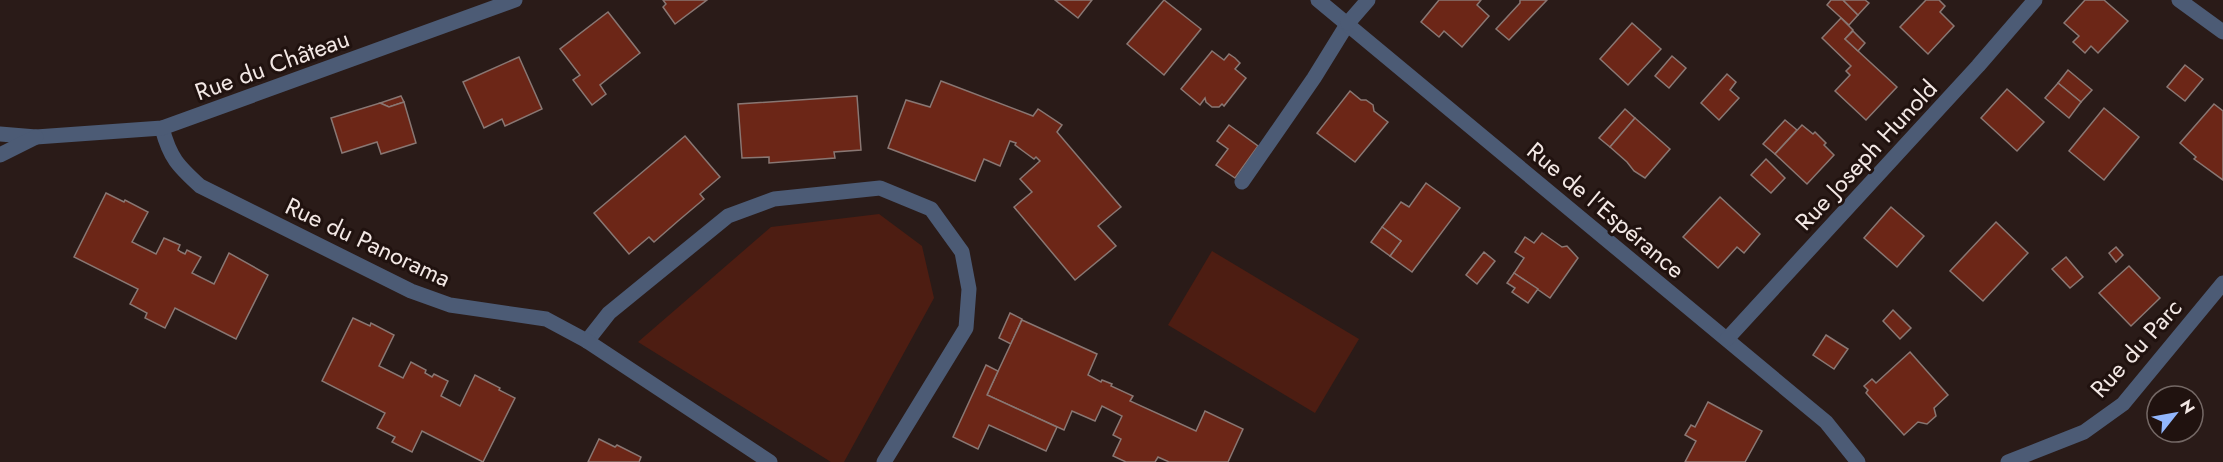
<svg xmlns="http://www.w3.org/2000/svg" width="2223" height="462" font-family="Jost,sans-serif">
	<style>
		.green { fill: #4d1d12 }
		.building { fill: #6c2617; stroke: #897773; stroke-width: 1.5 }
		.lines { fill: none; stroke-linecap: round; stroke-linejoin: round }
		.lane { stroke: #4c5b75; stroke-width: 15 }
		.street { stroke: #4c5b75; stroke-width: 15 }
		.labels { text-anchor: middle; dominant-baseline: central; stroke-width: 6; stroke-linejoin: round; paint-order: stroke }
		.street-label { font-size: 24px; fill: #f3e8e5; stroke: #20120f }
	</style>
	<rect width="100%" height="100%" fill="#2a1b18"/>
	<g class="green">
		<path d="M879 214 922 246 934 298 844 462H831L638 342 771 227Z"/>
		<path d="M1212 251 1359 339 1315 413 1168 325Z"/>
	</g>
	<g class="building">
		<path d="M663 0H707L675 24 663 7 666 4Z"/>
		<path d="M1055 0H1092L1078 18Z"/>
		<path d="M1164 0 1201 29 1164 75 1127 44Z"/>
		<path d="M1439 0H1481L1477 5 1489 16 1462 47 1444 31 1439 37 1421 22Z"/>
		<path d="M1520 0H1547L1509 40 1496 29 1520 3Z"/>
		<path d="M1831 0H1843L1858 15 1849 25 1827 5Z"/>
		<path d="M1843 0H1865L1869 3 1858 15Z"/>
		<path d="M1926 0H1939L1945 6 1940 12 1954 26 1928 54 1900 27Z"/>
		<path d="M2085 0H2104L2128 21 2098 53 2091 46 2085 53 2073 42 2079 36 2064 23Z"/>
		<path d="M608 12 640 53 600 85 606 94 592 105 573 80 580 75 560 49Z"/>
		<path d="M1841 18 1853 30 1845 39 1897 87 1866 120 1835 91 1850 75 1846 71 1851 66 1822 38Z"/>
		<path d="M1632 23 1661 49 1628 85 1600 59Z"/>
		<path d="M1853 31 1865 43 1858 51 1845 39Z"/>
		<path d="M1212 51 1224 60 1229 54 1235 58 1240 63 1235 69 1246 78 1224 106 1222 104 1219 107H1212L1206 102 1205 98 1200 105 1181 89Z"/>
		<path d="M1672 56 1686 68 1669 88 1655 76Z"/>
		<path d="M519 57 542 109 505 126 502 119 484 128 463 82Z"/>
		<path d="M2185 65 2203 79 2185 101 2167 87Z"/>
		<path d="M2068 70 2092 90 2081 102 2058 83Z"/>
		<path d="M1727 74 1736 82 1730 90 1739 98 1719 120 1701 103Z"/>
		<path d="M941 81 1033 116 1038 109 1062 125 1057 132 1121 207 1098 226 1116 246 1075 280 1014 207 1032 192 1020 179 1040 161 1036 157 1034 159 1023 151 1015 145 1016 143 1010 141 1000 166 984 159 975 181 888 148 906 100 930 107Z"/>
		<path d="M2058 83 2081 102 2069 118 2045 98Z"/>
		<path d="M2007 89 2044 122 2017 151 1981 118Z"/>
		<path d="M1350 91 1361 100H1366L1373 105 1374 111 1388 122 1355 162 1317 133Z"/>
		<path d="M401 96 404 102 389 107 380 103Z"/>
		<path d="M857 96 861 150 834 152 835 158 769 163V157L742 158 738 104Z"/>
		<path d="M404 102 416 143 381 154 377 142 342 153 331 118 380 103 389 107Z"/>
		<path d="M2214 104 2223 111V180L2194 159 2196 157 2180 143Z"/>
		<path d="M2104 108 2139 137 2104 180 2069 151Z"/>
		<path d="M1625 109 1635 118 1610 147 1599 138Z"/>
		<path d="M1635 118 1670 149 1645 178 1634 171 1627 162 1610 147Z"/>
		<path d="M1785 120 1797 130 1775 154 1763 144Z"/>
		<path d="M1229 125 1258 146 1235 178 1216 165 1228 149 1217 141Z"/>
		<path d="M1802 125 1813 134 1815 132 1826 143 1824 145 1834 155 1807 184 1775 154Z"/>
		<path d="M685 136 720 177 700 194 704 199 678 221 654 242 649 237 629 254 594 213Z"/>
		<path d="M1766 159 1785 178 1771 193 1751 175Z"/>
		<path d="M1426 183 1460 208 1412 272 1390 256 1401 241 1382 227 1401 202 1409 207Z"/>
		<path d="M106 193 124 202 125 200 148 212 132 242 156 254 164 238 180 245 178 250 181 252 185 254 187 250 201 257 192 273 214 284 229 253 268 275 236 339 175 308 165 328 145 318 147 313 130 304 138 289 74 257Z"/>
		<path d="M1720 197 1760 234 1744 253 1737 247 1718 268 1683 237Z"/>
		<path d="M1891 207 1924 236 1897 267 1864 238Z"/>
		<path d="M1996 222 2028 253 1983 301 1950 271Z"/>
		<path d="M1382 227 1401 241 1390 256 1371 242Z"/>
		<path d="M1542 233 1562 247 1567 246 1578 258 1550 298 1514 273 1524 258 1515 252 1525 237 1534 243Z"/>
		<path d="M2116 247 2123 255 2116 262 2109 253Z"/>
		<path d="M1484 252 1495 261 1477 284 1466 275Z"/>
		<path d="M2066 257 2083 277 2070 288 2052 269Z"/>
		<path d="M2129 266 2160 298 2131 326 2099 293Z"/>
		<path d="M1514 273 1538 289 1528 303 1512 292 1515 288 1507 283Z"/>
		<path d="M1893 310 1911 328 1900 339 1883 321Z"/>
		<path d="M1010 313 1022 319 1011 344 999 338Z"/>
		<path d="M353 318 370 326 371 323 394 335 379 366 403 378 411 362 426 370 425 373 432 377 434 374 448 381 441 396 460 406 475 375 500 388 499 390 515 398 483 462 422 431 412 452 392 442 395 437 377 428 385 413 322 381Z"/>
		<path d="M1022 320 1097 354 1088 375 1101 382 1102 380 1112 384 1111 386 1133 396 1130 401 1196 431 1205 411 1243 429 1228 462H1169L1158 457 1155 462H1126L1113 456 1121 439 1113 435 1122 416 1102 406 1095 421 1072 411 1064 430 987 395Z"/>
		<path d="M1826 335 1848 349 1834 369 1813 355Z"/>
		<path d="M1910 352 1948 395 1934 408 1936 416 1927 424 1918 422 1904 435 1866 393 1868 390 1864 386 1872 379 1876 383Z"/>
		<path d="M986 365 998 371 987 395 1057 427 1046 451 989 425 978 449 953 437Z"/>
		<path d="M1708 402 1762 431 1745 462H1685L1696 441 1685 435 1691 425 1695 427Z"/>
		<path d="M599 439 615 447 617 445 641 457 639 462H588Z"/>
	</g>
	<g class="lines">
		<g class="lane">
			<path d="M1242 182 1314 78 1348 23"/>
			<path d="M587 341 609 313 728 216 774 199 880 188 931 209 962 252 969 289 966 328 884 462"/>
		</g>
		<g class="street">
			<path d="M1318 0 1826 422 1858 462"/>
			<path d="M2179 0 2223 32"/>
			<path d="M1348 23 1368 0"/>
			<path d="M162 128C170 158 178 166 200 186L411 291 450 305 546 319 587 341 770 462"/>
			<path d="M0 134 36 137 162 128 515 0"/>
			<path d="M0 155 36 137"/>
			<path d="M1727 339 1978 66 2035 0"/>
			<path d="M2008 462 2084 432 2123 404 2223 283"/>
		</g>
	</g>
	<g class="labels">
		<g class="street-label">
			<text transform="translate(272 65) rotate(-20)">Rue du Château</text>
			<text transform="translate(1866 155) rotate(-47)">Rue Joseph Hunold</text>
			<text transform="translate(1606 210) rotate(40)">Rue de l'Espérance</text>
			<text transform="translate(368 242) rotate(25)">Rue du Panorama</text>
			<text transform="translate(2136 348) rotate(-48)">Rue du Parc</text>
		</g>
	</g>
	<g transform="translate(2175 414) rotate(59)"><circle r="28" fill="#20120f" stroke="#746865" stroke-width="1.5"/>
	<path d="M0-4.5L10 22L0 15L-10 22Z" fill="#92b7fd"/>
	<text y="-9" font-size="16" font-weight="bold" text-anchor="middle" fill="#f3e8e5">N</text>
	</g>
</svg>
